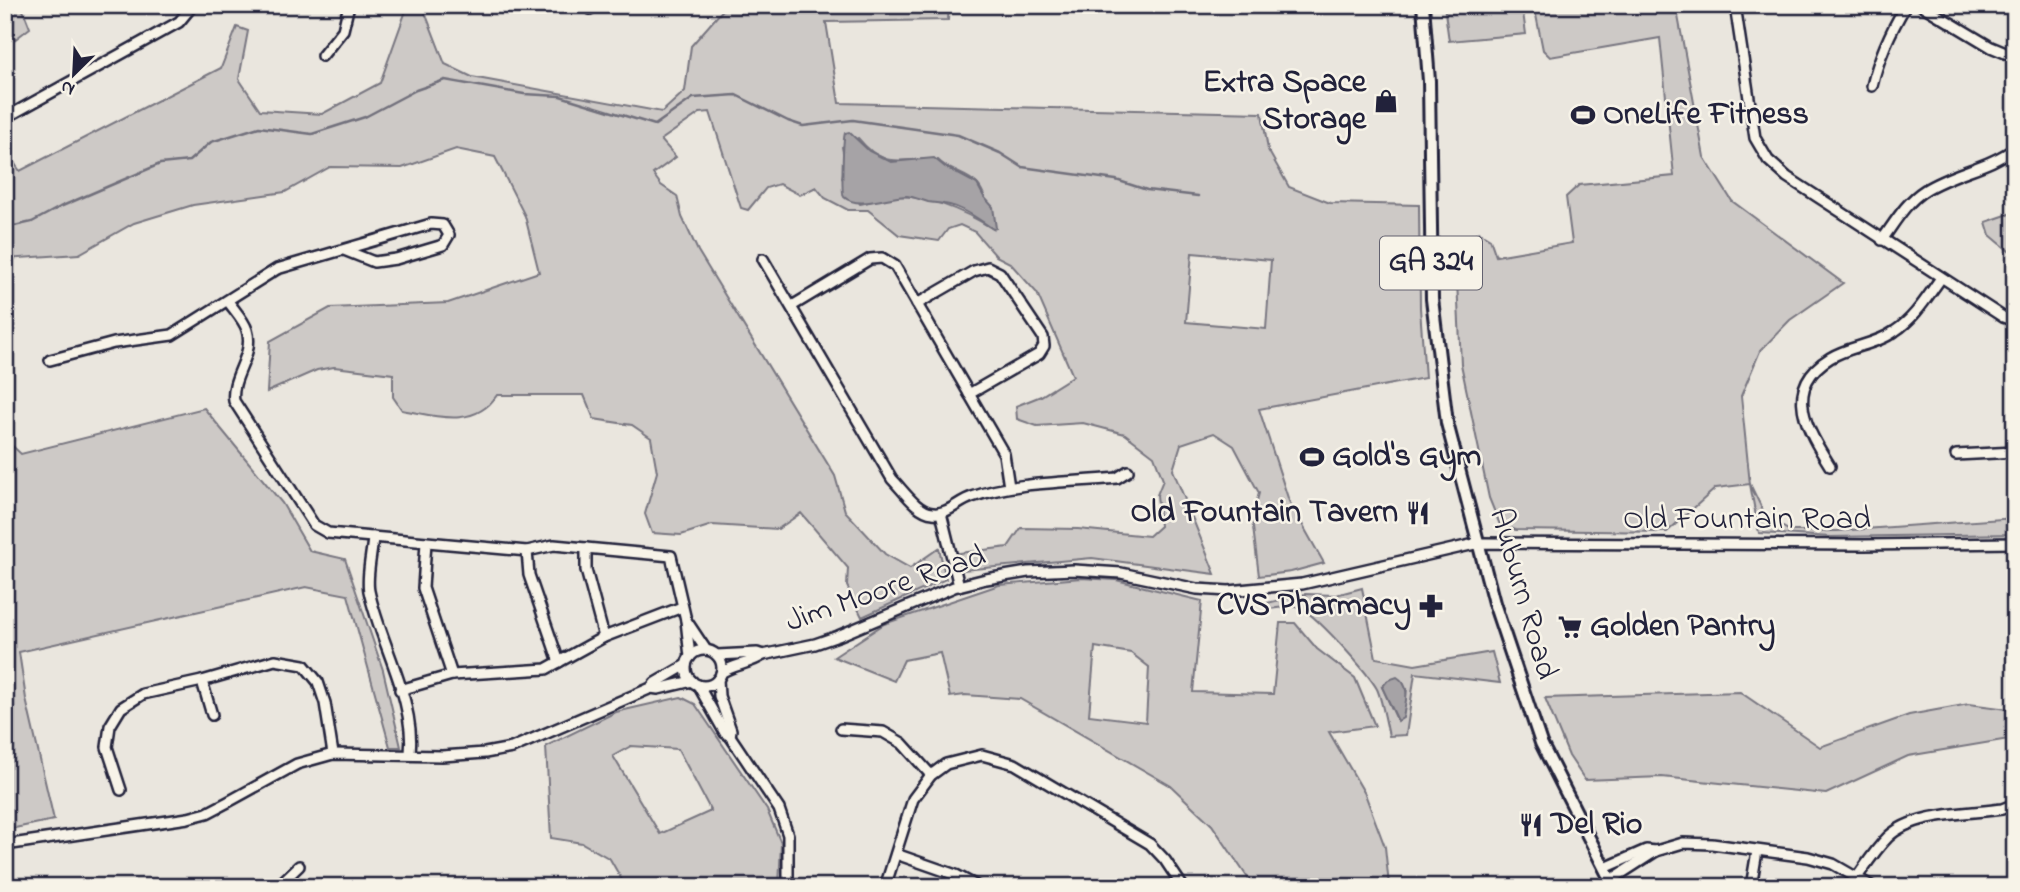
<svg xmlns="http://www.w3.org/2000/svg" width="2020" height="892" font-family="'Indie Flower',sans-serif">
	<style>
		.green { fill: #cdc9c6; stroke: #787680; stroke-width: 2; fill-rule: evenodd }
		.water { fill: #a6a3a6; stroke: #716f7b; stroke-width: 2 }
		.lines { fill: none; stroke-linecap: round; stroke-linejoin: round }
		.stream { stroke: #716f7b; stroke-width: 2.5 }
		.minor-casing { stroke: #22223b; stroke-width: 14 }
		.major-casing { stroke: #22223b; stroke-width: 16 }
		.minor { stroke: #f7f3e8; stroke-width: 9 }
		.major { stroke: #f7f3e8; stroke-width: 10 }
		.labels { text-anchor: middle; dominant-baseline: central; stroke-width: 5; stroke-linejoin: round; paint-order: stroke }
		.shield { fill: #f7f3e8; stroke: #62616f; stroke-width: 2 }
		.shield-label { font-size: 30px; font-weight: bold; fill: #22223b }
		.poi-label { font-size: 32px; font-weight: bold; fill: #22223b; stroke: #f7f3e8; text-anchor: start }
		.street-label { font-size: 32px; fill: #22223b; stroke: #f7f3e8 }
	</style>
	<rect width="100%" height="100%" fill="#eae6de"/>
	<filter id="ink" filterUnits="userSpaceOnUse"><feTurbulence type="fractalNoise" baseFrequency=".0143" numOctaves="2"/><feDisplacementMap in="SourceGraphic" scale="14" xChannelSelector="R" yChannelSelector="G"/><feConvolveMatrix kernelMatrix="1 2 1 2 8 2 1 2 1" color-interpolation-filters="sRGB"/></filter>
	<g filter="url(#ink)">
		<g class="green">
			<path d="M5 5H21L30 28 5 47Z"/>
			<path d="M408 5H424L423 7 445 64 472 77 662 112 685 91 691 46 727 5H949L948 20 826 22 839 103 1262 113 1268 150 1289 187 1330 203 1419 205 1420 308 1425 378 1259 409 1289 501 1324 563 1291 572 1259 576 1252 519 1259 493 1234 446 1214 433 1181 444 1173 470 1215 574 1092 558 963 570 959 553 1008 547 1021 528 1078 529 1149 536 1160 526 1157 495 1163 480 1154 456 1125 434 1083 423 1037 426 1017 419 1016 406 1041 396 1073 376 1037 293 1010 263 996 256 975 232 960 225 948 229 939 241 899 235 868 210H848L825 198 816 187 800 195 779 184 766 188 748 210 741 208 710 112 700 113 661 140 676 157 653 174 661 185 677 196 682 217 698 251 835 476 845 511 885 554 910 568 939 548 946 579 862 617 847 586 848 568 801 513 778 529 712 525 681 535 652 533 645 514 657 472 651 438 632 425 594 419 584 395H497C475 429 435 416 402 410L393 397V374L334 367 317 370 267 392 270 341 330 308 448 303 539 272 525 216 495 157 456 149 402 168 330 167 285 192 193 205 134 223 79 254 5 259V150L20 171 221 68 237 27 248 31 239 79 260 110 322 114 380 83ZM858 138C887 173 901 156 938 160 949 172 967 173 978 185 987 195 989 216 993 229 965 211 921 192 888 197 879 199 869 202 860 204L842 178 845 162 842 147ZM1192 253 1271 260 1266 329 1186 322Z"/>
			<path d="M1444 5H1522L1526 34 1449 41Z"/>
			<path d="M1534 5H1676L1704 157 1732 201 1843 283 1790 320 1760 351 1741 396 1750 484 1766 517 1790 531H1837L2015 518V534L1831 537 1759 533 1750 484 1716 488 1667 532 1516 530 1500 525 1489 498 1461 364 1456 260C1460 245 1464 238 1479 232L1490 239 1496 256 1572 243 1566 197 1579 185 1674 176 1660 38 1550 57 1543 50Z"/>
			<path d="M2015 212V256L1990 235 1986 222Z"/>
			<path d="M204 408 282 503 310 551 345 559 383 670 401 747H390L348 595 306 587 19 652 26 699 54 820 5 830V439L21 454Z"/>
			<path d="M1081 578 1116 580 1202 601 1193 692 1273 694 1280 623H1295L1317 649 1355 678 1375 726 1329 732 1365 794 1385 847 1389 885 1393 887H1254L1212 825 1171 786 1020 699 965 695 950 697 940 653 904 660 894 681 834 657 884 624 999 585ZM1095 647 1131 653 1149 667 1146 722 1089 715Z"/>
			<path d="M1362 588 1376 658 1415 665 1492 652 1500 683 1415 673 1406 735 1389 736C1386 723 1382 700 1377 689 1368 673 1313 611 1298 607 1287 605 1277 609 1266 609L1267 603 1305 594 1336 595ZM1382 687 1407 689 1403 717 1397 720Z"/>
			<path d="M1740 692 1820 747 1909 715 1969 704 2015 710V738L1908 756 1826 794 1662 777 1585 780 1569 756 1545 698Z"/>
			<path d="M681 697 695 704 767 810 781 843 779 887H626L610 859 582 843 551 838 546 746 616 712ZM631 746 678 749 711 811 660 834 613 756Z"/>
		</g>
		<g class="water">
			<path d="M849 132 869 151 891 162 934 158 945 167 977 184 984 197 993 207 996 228 993 229C980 220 961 206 944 204 939 203 934 203 928 202 921 200 914 197 907 196 889 196 858 210 844 197 841 194 843 139 845 133Z"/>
			<path d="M1397 677C1412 686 1405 703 1403 718L1398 721 1382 687 1388 680Z"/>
		</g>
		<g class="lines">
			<path class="stream" d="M5 228 32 222 60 207 160 164 189 161 211 142 259 127 312 134 365 117 416 90 445 80 524 94 560 96 655 125 693 98 736 95 788 121 803 126 853 120 958 135 1000 153 1022 167 1116 180 1147 190 1198 196"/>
			<g class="minor-casing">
				<g id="minor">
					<path d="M1735 5 1755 138 1768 160 1787 177 2003 317 2015 321"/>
					<path d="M1921 5 1991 47 2015 57"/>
					<path d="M590 9 593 5"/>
					<path d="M322 56 343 30 349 5"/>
					<path d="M1872 86C1879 56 1890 32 1906 5"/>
					<path d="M5 118 179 22 193 5"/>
					<path d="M1882 240C1895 222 1906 202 1925 190 1954 172 1988 168 2015 148"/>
					<path d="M763 259 892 479C903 490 917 512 933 513 947 515 959 501 972 497 1018 481 1069 483 1117 478L1128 471"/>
					<path d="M228 301C234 310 244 320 247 330 255 356 230 376 234 401L314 525 328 533 527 551 554 545 671 556 686 620 690 657"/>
					<path d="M917 304 974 271 988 267 1000 273 1043 337 1044 346 1039 354 969 394"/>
					<path d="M792 306 870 259 882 258 895 266 1004 454 1009 487"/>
					<path d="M50 360 114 343 172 335 277 269 431 224 443 225 449 235 443 245 396 259 374 262 344 250"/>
					<path d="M1956 455 2015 452"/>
					<path d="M1830 466C1808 431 1781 388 1830 358 1849 346 1876 345 1895 331 1915 318 1927 297 1941 278"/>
					<path d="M941 513 959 586"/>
					<path d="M373 537C372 554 366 576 369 591 380 643 416 701 410 754"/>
					<path d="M426 542 423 588 452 675"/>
					<path d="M586 548V570L604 637"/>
					<path d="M527 551 529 575 559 662"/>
					<path d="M686 620 706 650"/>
					<circle cx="704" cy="668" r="18"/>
					<path d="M717 655 757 653 763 655 815 644 838 636 954 587 986 579 1028 572 1074 570 1121 573 1197 589 1229 591 1302 584 1479 543 1864 545 2015 543"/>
					<path d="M721 673C734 664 751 664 763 655"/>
					<path d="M718 679 719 696 731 730 730 736"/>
					<path d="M202 681 212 715"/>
					<path d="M698 685 725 733 730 736 779 809 788 835V887"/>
					<path d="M651 688 658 689 692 681"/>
					<path d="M400 690 452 675 546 669 604 637 682 607"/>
					<path d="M841 729 883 732 902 743 931 775"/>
					<path d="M121 790 107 747 110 726 121 708 143 694 202 681 275 660 304 665 318 682 325 703 333 754"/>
					<path d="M5 845 188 818 207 813 228 802 297 764 333 754 442 756 485 753 512 748 651 688 655 683 686 665"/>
					<path d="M896 854 956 875 978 887"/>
					<path d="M1605 868 1646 850 1656 851 1683 843 1712 844 1808 857 1833 864 1873 887"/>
					<path d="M1858 876C1867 863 1876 849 1888 837 1914 812 1967 814 2002 809L2015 804"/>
					<path d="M1611 880 1656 851"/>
					<path d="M277 887 299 866"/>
					<path d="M885 887 913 799 931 775 946 764 982 755 1015 764 1150 844 1165 860 1183 887"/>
					<path d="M1751 887 1757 851"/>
				</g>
			</g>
			<g class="major-casing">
				<path id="major" d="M1423 5 1429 81 1432 299 1447 423 1494 603 1541 743 1614 887"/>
			</g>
			<use href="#minor" class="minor"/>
			<use href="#major" class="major"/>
		</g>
	</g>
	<defs>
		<g id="shop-bare" transform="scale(1.89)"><path d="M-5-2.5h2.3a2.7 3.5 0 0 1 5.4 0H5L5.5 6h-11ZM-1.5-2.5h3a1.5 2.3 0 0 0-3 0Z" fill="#22223b" stroke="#f7f3e8" stroke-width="2.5" paint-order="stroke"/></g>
		<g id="stadium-bare" transform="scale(1.89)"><path d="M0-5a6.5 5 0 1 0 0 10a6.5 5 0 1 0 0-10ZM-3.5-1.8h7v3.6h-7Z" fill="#22223b" stroke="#f7f3e8" stroke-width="2.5" paint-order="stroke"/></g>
		<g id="restaurant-bare" transform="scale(1.89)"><path d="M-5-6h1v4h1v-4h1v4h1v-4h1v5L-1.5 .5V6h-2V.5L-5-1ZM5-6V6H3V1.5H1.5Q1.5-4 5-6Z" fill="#22223b" stroke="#f7f3e8" stroke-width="2.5" paint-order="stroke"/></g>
		<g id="pharmacy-bare" transform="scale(1.89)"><path d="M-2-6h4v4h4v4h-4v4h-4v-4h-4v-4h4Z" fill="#22223b" stroke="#f7f3e8" stroke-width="2.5" paint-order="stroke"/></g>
		<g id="supermarket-bare" transform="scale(1.89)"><path d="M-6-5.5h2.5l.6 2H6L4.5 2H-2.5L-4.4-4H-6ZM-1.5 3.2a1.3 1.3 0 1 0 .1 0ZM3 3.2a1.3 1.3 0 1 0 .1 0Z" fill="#22223b" stroke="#f7f3e8" stroke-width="2.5" paint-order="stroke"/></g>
	</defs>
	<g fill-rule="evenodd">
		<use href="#shop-bare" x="1386" y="101"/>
		<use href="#stadium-bare" x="1583" y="115"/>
		<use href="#stadium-bare" x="1312" y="457"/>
		<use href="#restaurant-bare" x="1418" y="513"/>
		<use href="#pharmacy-bare" x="1431" y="606"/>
		<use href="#supermarket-bare" x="1570" y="627"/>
		<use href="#restaurant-bare" x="1531" y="825"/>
	</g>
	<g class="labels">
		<rect class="shield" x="1380" y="236.5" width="102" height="53" rx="5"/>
		<g class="shield-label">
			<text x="1431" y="263">GA 324</text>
		</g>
		<g class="poi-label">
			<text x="1366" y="83" text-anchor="end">Extra Space<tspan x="1366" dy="37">Storage</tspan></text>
			<text x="1603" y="115">OneLife Fitness</text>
			<text x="1332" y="457">Gold's Gym</text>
			<text x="1398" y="513" text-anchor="end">Old Fountain Tavern</text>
			<text x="1411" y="606" text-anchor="end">CVS Pharmacy</text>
			<text x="1590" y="627">Golden Pantry</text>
			<text x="1551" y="825">Del Rio</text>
		</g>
		<g class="street-label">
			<text x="1747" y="520">Old Fountain Road</text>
			<text transform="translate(886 590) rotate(-19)">Jim Moore Road</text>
			<text transform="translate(1522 594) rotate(74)">Auburn Road</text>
		</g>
	</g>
	<rect width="2020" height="892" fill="none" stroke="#f7f3e8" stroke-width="28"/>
	<rect x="14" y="14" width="1992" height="864" fill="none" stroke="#22223b" stroke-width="2.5" filter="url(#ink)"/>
	<g transform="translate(74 74) rotate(204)" stroke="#f7f3e8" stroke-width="5" paint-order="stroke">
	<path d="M0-5L12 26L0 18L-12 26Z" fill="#22223b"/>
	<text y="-10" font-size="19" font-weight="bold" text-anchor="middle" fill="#22223b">N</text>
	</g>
</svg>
